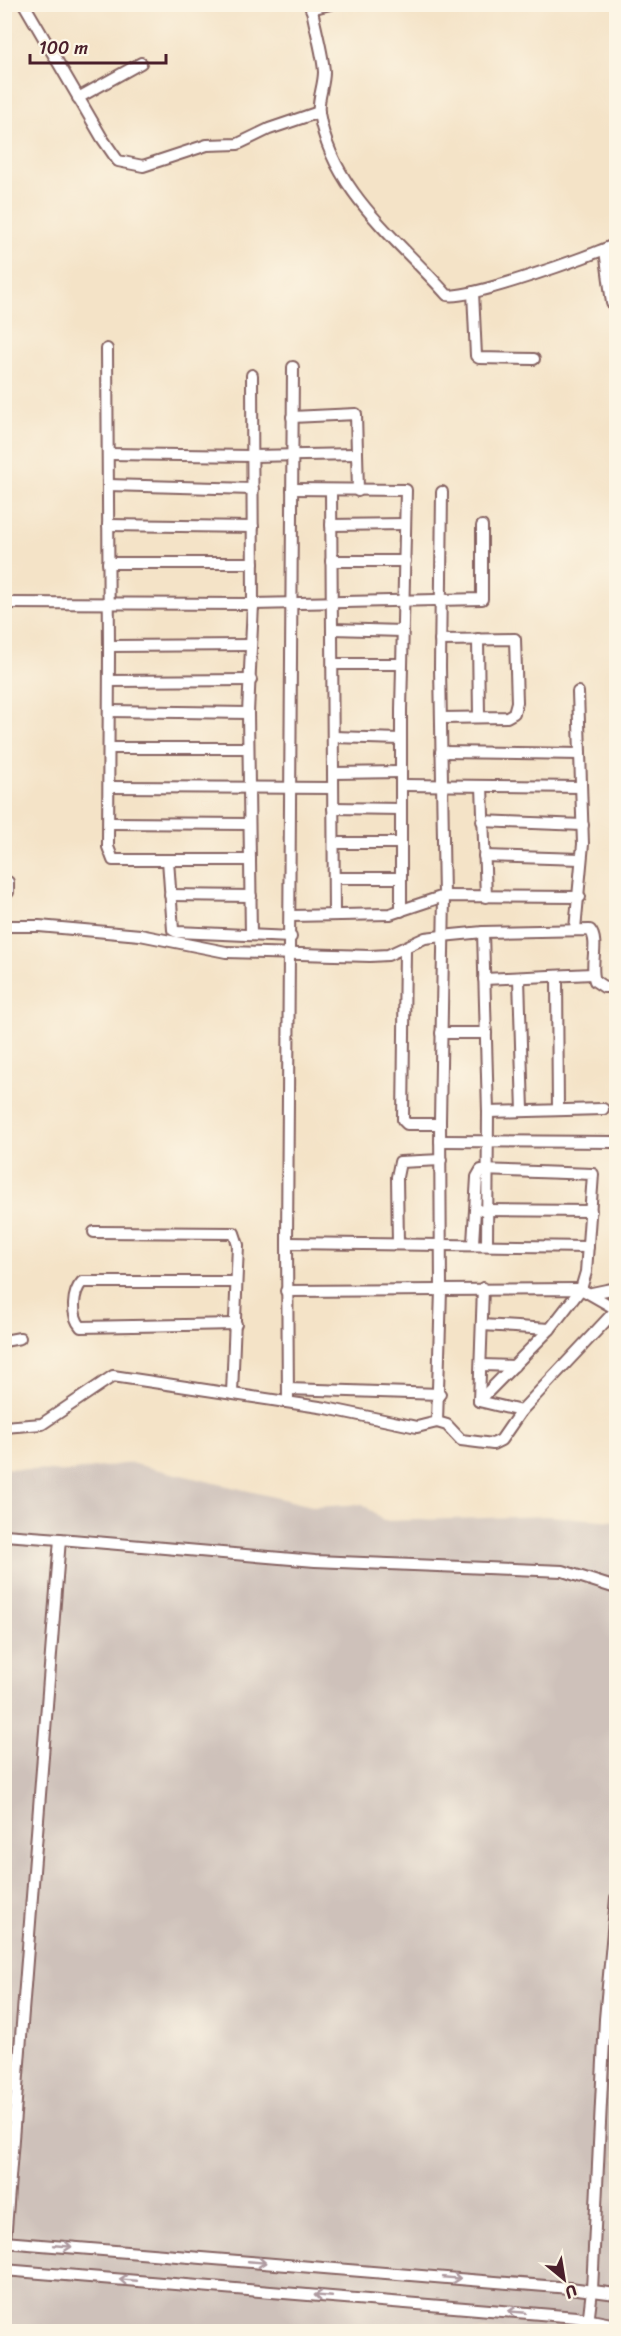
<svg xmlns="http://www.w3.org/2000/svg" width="621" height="2336" font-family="Sriracha,sans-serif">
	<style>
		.industrial { fill: #cec1ba }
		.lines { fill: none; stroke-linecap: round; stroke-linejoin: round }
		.minor-casing { stroke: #866462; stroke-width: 14 }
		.minor { stroke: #fff; stroke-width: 10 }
		.oneway { stroke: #ae9aa0 }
	</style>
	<rect width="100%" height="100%" fill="#fcf5e5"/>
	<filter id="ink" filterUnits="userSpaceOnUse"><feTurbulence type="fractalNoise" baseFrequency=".0167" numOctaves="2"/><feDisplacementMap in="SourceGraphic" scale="12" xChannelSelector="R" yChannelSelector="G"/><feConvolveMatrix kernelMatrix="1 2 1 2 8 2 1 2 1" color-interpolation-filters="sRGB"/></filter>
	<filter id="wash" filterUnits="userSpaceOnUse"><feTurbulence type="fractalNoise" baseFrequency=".008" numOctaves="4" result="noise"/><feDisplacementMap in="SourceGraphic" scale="24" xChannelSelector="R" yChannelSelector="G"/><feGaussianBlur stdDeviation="1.35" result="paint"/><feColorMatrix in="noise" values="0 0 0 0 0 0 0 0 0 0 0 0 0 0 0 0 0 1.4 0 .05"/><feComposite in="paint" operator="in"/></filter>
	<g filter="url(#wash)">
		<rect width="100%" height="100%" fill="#f4e3c7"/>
		<path class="industrial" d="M130 1463 316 1507 363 1504 383 1521 548 1516 616 1521V2331H5V1468L67 1472Z"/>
	</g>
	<g filter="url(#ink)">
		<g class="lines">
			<g class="minor-casing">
				<g id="minor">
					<path d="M24 4 102 138 118 161 143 166 207 145 238 144 269 129 319 112"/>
					<path d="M311 4C314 25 323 53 324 72 324 86 317 100 319 113 332 192 398 239 447 295 464 301 594 255 616 244"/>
					<path d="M311 9 330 4"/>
					<path d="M78 98 141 63"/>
					<path d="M605 250 612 303"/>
					<path d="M473 292 476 356 479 358 534 359"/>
					<path d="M107 349 109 646"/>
					<path d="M292 417 356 414 358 491"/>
					<path d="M108 454 252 456 357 454"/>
					<path d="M108 485 253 489"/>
					<path d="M292 489 406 490 401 710V911"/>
					<path d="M331 491 334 914"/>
					<path d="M108 525 253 527"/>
					<path d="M331 525 405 524"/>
					<path d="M331 561H405"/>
					<path d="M108 563H253"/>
					<path d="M4 603 253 604 482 599V526"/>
					<path d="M333 629 402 631"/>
					<path d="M478 639 479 716"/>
					<path d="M440 640 515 639 517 702 514 713 507 717 441 718"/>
					<path d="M333 664H402"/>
					<path d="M109 681 251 680"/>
					<path d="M109 711 248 713"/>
					<path d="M333 737 401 739"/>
					<path d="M109 748H248"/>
					<path d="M441 752 580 754"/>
					<path d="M333 773 401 772"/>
					<path d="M401 785 581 787"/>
					<path d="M482 786 486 897"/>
					<path d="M110 787 333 788"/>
					<path d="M333 808 401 809"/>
					<path d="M482 821 583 825"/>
					<path d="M109 823 249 824"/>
					<path d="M334 843H401"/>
					<path d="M484 856 581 859"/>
					<path d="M168 860 173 930 177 932 291 937"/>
					<path d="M250 860H113L108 847 109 655V646L251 645"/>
					<path d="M334 878H401"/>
					<path d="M4 894 8 892V882"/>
					<path d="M170 895 251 896"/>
					<path d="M291 916 390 914 444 896 580 897"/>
					<path d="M4 926H39L140 935 226 952 370 956 388 955 425 938 442 936 483 932 590 930C600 942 589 965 595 981L604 987H616"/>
					<path d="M575 929 583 844 578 692"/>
					<path d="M483 932 488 1112 487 1244"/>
					<path d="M251 935 248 713 253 604 252 375"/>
					<path d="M405 949 403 1120 407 1124H440"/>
					<path d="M557 976 558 1110"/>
					<path d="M519 978 523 1111"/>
					<path d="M484 979 592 974"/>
					<path d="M441 1033H486"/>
					<path d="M488 1112 603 1109"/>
					<path d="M440 1141 616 1142"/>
					<path d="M483 1210 591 1211"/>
					<path d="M94 1232 234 1233 238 1245 232 1393"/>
					<path d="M287 1243 293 367"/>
					<path d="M473 1243 477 1177 481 1170 593 1174 586 1272 581 1289 550 1329 479 1401"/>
					<path d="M398 1244 397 1177 400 1162 441 1160"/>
					<path d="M483 1288 479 1401 521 1411"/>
					<path d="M286 1291 581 1289 616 1309"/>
					<path d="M592 1293 616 1288"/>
					<path d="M236 1324 81 1327C71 1316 72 1293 82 1282H236"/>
					<path d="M482 1325 550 1329"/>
					<path d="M4 1341 20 1338"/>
					<path d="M482 1365 514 1366"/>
					<path d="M288 1389 440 1394"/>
					<path d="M288 1402 287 1243 588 1247"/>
					<path d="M437 1422 441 1290 440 1121 444 896 440 667 442 492"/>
					<path d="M4 1427 42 1424 113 1376 326 1408 417 1427 437 1422 447 1425 461 1440 493 1444 501 1440 521 1411 616 1310"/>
					<path d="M4 1535 60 1539"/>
					<path d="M4 2242 570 2288 616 2294"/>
					<path d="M4 2254 60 1539 315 1561 563 1571 616 1588"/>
					<path d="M4 2270 576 2317 616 2325"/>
					<path d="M587 2332 592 2290 605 2019 616 1898"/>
				</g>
			</g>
			<use href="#minor" class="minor"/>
		</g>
		<defs><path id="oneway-shaft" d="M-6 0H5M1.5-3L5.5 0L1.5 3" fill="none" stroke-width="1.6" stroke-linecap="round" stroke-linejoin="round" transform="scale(1.5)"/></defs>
		<g class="oneway">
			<use href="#oneway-shaft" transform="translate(63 2246) rotate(5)"/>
			<use href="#oneway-shaft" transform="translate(257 2262) rotate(5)"/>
			<use href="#oneway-shaft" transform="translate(452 2278) rotate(5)"/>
			<use href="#oneway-shaft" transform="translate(128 2280) rotate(-175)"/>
			<use href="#oneway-shaft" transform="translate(323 2296) rotate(-175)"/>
			<use href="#oneway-shaft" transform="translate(517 2312) rotate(-175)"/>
		</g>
	</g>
	<rect width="621" height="2336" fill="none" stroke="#fcf5e5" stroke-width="24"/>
	<g transform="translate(564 2279) rotate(150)" stroke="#fcf5e5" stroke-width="4.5" paint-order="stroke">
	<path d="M0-4.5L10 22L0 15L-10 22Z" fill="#4a1f2b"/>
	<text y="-9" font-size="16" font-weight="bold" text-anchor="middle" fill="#4a1f2b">U</text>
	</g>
	<path d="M30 54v9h136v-9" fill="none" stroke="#4a1f2b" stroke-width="3"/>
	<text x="39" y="54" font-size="18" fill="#4a1f2b" stroke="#fcf5e5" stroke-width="4.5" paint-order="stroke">100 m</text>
</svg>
